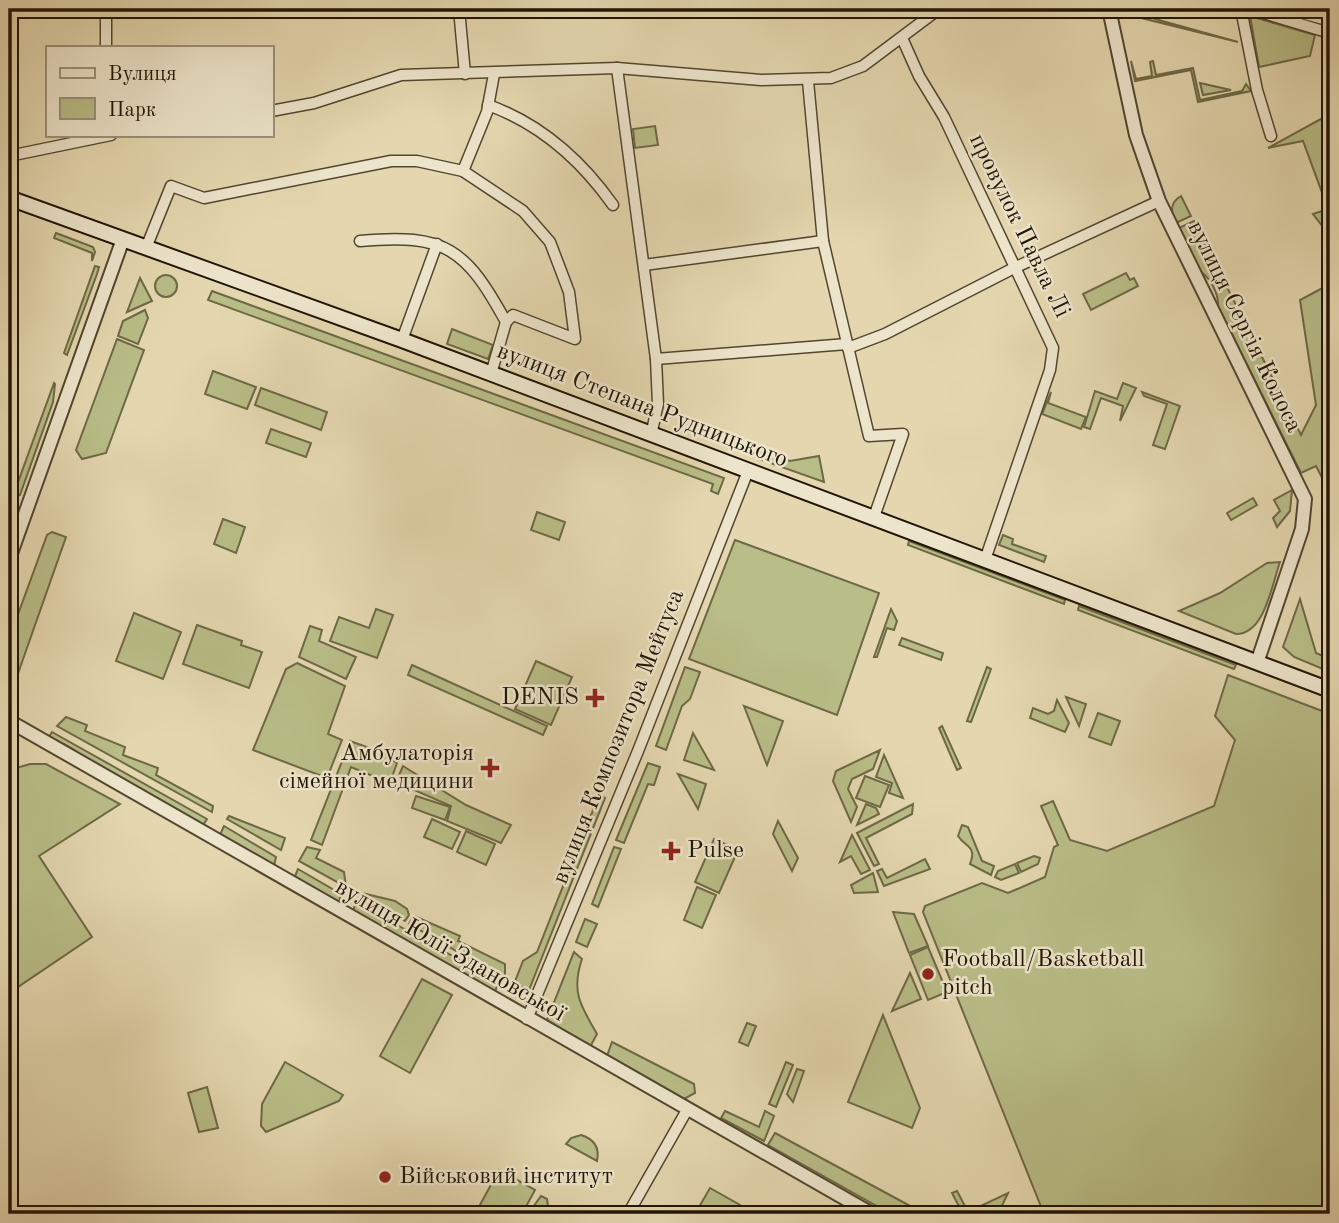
<svg xmlns="http://www.w3.org/2000/svg" width="1339" height="1223" font-family="'Old Standard TT',serif">
	<style>
		.green { fill: #b9bd87; stroke: #6d6946; stroke-width: 2 }
		.lines { fill: none; stroke-linecap: round; stroke-linejoin: round }
		.minor-casing { stroke: #52462f; stroke-width: 13 }
		.tertiary-casing { stroke: #52462f; stroke-width: 16 }
		.secondary-casing { stroke: #211504; stroke-width: 18 }
		.minor { stroke: #ede5cb; stroke-width: 10 }
		.tertiary { stroke: #ede5cb; stroke-width: 12 }
		.secondary { stroke: #ede5cb; stroke-width: 14 }
		.poi-dot { fill: #8f2418; stroke: #ede5cb; stroke-width: 2.5 }
		.labels { text-anchor: middle; dominant-baseline: central; stroke-width: 5; stroke-linejoin: round; paint-order: stroke }
		.street-label { font-size: 24px; fill: #211504; stroke: #ede5cb }
		.poi-label { font-size: 24px; fill: #211504; stroke: #ede5cb; text-anchor: start }
	</style>
	<rect width="100%" height="100%" fill="#e4d7af"/>
	<filter id="stains"><feTurbulence type="fractalNoise" baseFrequency=".00286" numOctaves="4"/><feColorMatrix values="0 0 0 0 .2 0 0 0 0 .09 0 0 0 0 .02 0 0 0 .5 -.17"/></filter>
	<radialGradient id="worn" r=".72"><stop offset=".6" stop-color="#630" stop-opacity="0"/><stop offset="1" stop-color="#630" stop-opacity=".3"/></radialGradient>
	<g class="green">
		<path d="M1121 9H1157L1155 19 1238 42 1129 15 1123 16Z"/>
		<path d="M1250 16 1315 35 1310 56 1259 67Z"/>
		<path d="M1131 61 1136 79 1152 76 1150 62 1153 61 1156 75 1193 68 1200 100 1242 91 1246 84 1251 91 1198 102 1191 70 1135 81Z"/>
		<path d="M1200 83 1231 90 1203 95Z"/>
		<path d="M1330 114V236L1313 214 1328 209 1303 141 1268 148Z"/>
		<path d="M655 126 658 145 635 148 633 129Z"/>
		<path d="M1181 196 1191 216 1176 223C1171 212 1169 203 1181 196Z"/>
		<path d="M1194 221 1301 435 1316 405 1300 300 1330 284V493L1316 466 1301 473 1218 306C1219 294 1210 278 1201 272L1179 228Z"/>
		<path d="M56 233 93 247 95 252 92 261V253L54 238Z"/>
		<path d="M95 266 99 267 97 274 67 355 64 353Z"/>
		<path d="M1126 273 1130 280 1134 278 1138 286 1091 310 1083 294Z"/>
		<circle cx="166" cy="286" r="11"/>
		<path d="M140 278 152 301 127 312Z"/>
		<path d="M212 291 724 478 718 494 711 491 713 484 208 300Z"/>
		<path d="M145 310 148 318 138 344 118 336 123 321Z"/>
		<path d="M452 329 493 345 488 359 447 344Z"/>
		<path d="M117 339 144 350 106 453 82 459 76 450Z"/>
		<path d="M213 371 256 387 247 409 205 394Z"/>
		<path d="M54 383 55 384 53 402 20 495 13 496Z"/>
		<path d="M1123 383 1136 388 1120 421 1123 406 1101 398 1090 429 1084 427 1095 391 1117 399Z"/>
		<path d="M261 388 327 412 321 430 255 405Z"/>
		<path d="M1051 392 1048 403 1086 417 1081 429 1042 414Z"/>
		<path d="M1142 392 1180 406 1165 449 1153 445 1167 404 1144 396Z"/>
		<path d="M271 429 311 443 306 457 266 443Z"/>
		<path d="M761 451 790 461 819 456 824 482 759 459Z"/>
		<path d="M1292 490 1290 511 1277 527 1273 518 1280 511 1274 500Z"/>
		<path d="M1253 498 1257 505 1231 520 1227 513Z"/>
		<path d="M537 512 565 522 559 540 531 530Z"/>
		<path d="M223 519 245 527 236 553 214 544Z"/>
		<path d="M52 532 66 537 9 699V639L47 535Z"/>
		<path d="M1003 535 1013 539 1012 544 1046 556 1044 562 999 545Z"/>
		<path d="M735 540 879 593 837 715 689 659Z"/>
		<path d="M909 541 1065 600 1064 604 908 545Z"/>
		<path d="M1280 562C1272 584 1265 634 1236 634L1179 611 1220 593 1267 563Z"/>
		<path d="M1300 599 1316 653 1330 659V672L1294 657 1283 647Z"/>
		<path d="M1079 606 1236 665 1234 669 1078 610Z"/>
		<path d="M376 609 393 615 377 658 330 641 339 617 369 628Z"/>
		<path d="M891 609 897 621 894 630 887 628 877 657H874Z"/>
		<path d="M134 613 181 632 163 679 116 661Z"/>
		<path d="M197 625 242 641 241 645 262 652 249 688 183 664Z"/>
		<path d="M310 626 322 630 319 641 356 657 346 679 299 657Z"/>
		<path d="M902 638 943 653 941 660 899 645Z"/>
		<path d="M536 661 572 677 551 725 515 709Z"/>
		<path d="M297 663 345 686 328 734 342 740 327 778 253 750 286 669Z"/>
		<path d="M412 665 547 726 543 735 408 675Z"/>
		<path d="M685 667 700 672 690 699 682 706 666 750 656 746Z"/>
		<path d="M987 667 991 669 971 722 967 721Z"/>
		<path d="M1228 675 1330 714V1214H1044L923 912 925 906 982 883 1008 893 1045 877 1054 847 1058 845 1041 806 1053 801 1070 840 1107 851 1214 806 1235 740 1215 716Z"/>
		<path d="M1066 697 1086 704 1079 726Z"/>
		<path d="M1057 700 1069 723 1065 732 1030 718 1033 708 1048 714 1054 711Z"/>
		<path d="M744 706 783 721 767 765Z"/>
		<path d="M1098 713 1120 721 1111 745 1089 737Z"/>
		<path d="M66 717 87 725 85 731 125 747 123 755 158 768 156 775 213 806 212 812 57 726Z"/>
		<path d="M942 726 961 768 957 770 939 728Z"/>
		<path d="M52 732 207 819 202 827 72 754 74 750 64 744 61 748 47 740Z"/>
		<path d="M693 733 714 770 684 760Z"/>
		<path d="M350 741 383 753 397 763 390 783 351 767 322 845 311 840Z"/>
		<path d="M880 750 873 769 852 779 848 789 857 807 851 822 833 781 836 771Z"/>
		<path d="M884 755 903 798 889 793 892 783 876 777Z"/>
		<path d="M648 763 660 767 654 785 648 784 624 843 616 840Z"/>
		<path d="M30 764H46L120 804 39 856 92 937 9 993V770Z"/>
		<path d="M403 766 466 805 511 825 501 843 447 821 451 806 396 782Z"/>
		<path d="M678 774 706 784 698 809Z"/>
		<path d="M865 776 889 785 880 807 856 798Z"/>
		<path d="M599 795 605 798 529 990 514 984 523 961 537 952Z"/>
		<path d="M416 796 450 807 445 820 412 808Z"/>
		<path d="M866 804 876 808 879 814 857 825Z"/>
		<path d="M913 804 912 814 866 838 879 864 874 866 857 833Z"/>
		<path d="M229 816 285 838 281 850 227 819Z"/>
		<path d="M432 819 460 832 452 849 424 837Z"/>
		<path d="M778 821 798 858 792 871 773 834Z"/>
		<path d="M962 825 968 827 982 861 994 866 991 875 970 864C977 846 966 848 958 836Z"/>
		<path d="M224 826 276 857 274 866 219 837Z"/>
		<path d="M466 831 495 844 486 865 457 852Z"/>
		<path d="M852 835 870 870 861 874 851 856 840 862Z"/>
		<path d="M714 839 738 850 719 893 695 882Z"/>
		<path d="M307 847 320 850 316 858 344 872 346 887 299 861Z"/>
		<path d="M614 847 621 849 598 907 592 904Z"/>
		<path d="M1034 856 1040 858 1038 864 1021 872 1017 863Z"/>
		<path d="M925 859 930 869 884 886 877 871 882 869 887 878Z"/>
		<path d="M1015 864 1019 873 1001 880 995 877 998 871Z"/>
		<path d="M298 869 341 894 339 902H331L293 881Z"/>
		<path d="M873 873 878 892 854 893 851 885Z"/>
		<path d="M697 887 716 895 702 928 684 920Z"/>
		<path d="M358 892 395 901 407 909 409 915 405 921Z"/>
		<path d="M356 902 499 982 493 996 353 911Z"/>
		<path d="M893 912 914 914 928 946 909 953Z"/>
		<path d="M414 916 460 936 458 941 505 964V979L409 924Z"/>
		<path d="M585 919 597 924 587 947 576 942Z"/>
		<path d="M928 947 947 992 928 1000 910 955Z"/>
		<path d="M574 952 582 959C571 991 580 1005 597 1034L590 1047 547 1020Z"/>
		<path d="M910 973 921 999 892 1011Z"/>
		<path d="M422 979 452 995 410 1073 380 1056Z"/>
		<path d="M883 1015 920 1108 912 1128 848 1102Z"/>
		<path d="M747 1023 756 1026 748 1046 739 1042Z"/>
		<path d="M612 1042 694 1084 695 1093 684 1099 607 1056Z"/>
		<path d="M285 1062 343 1095 339 1101 266 1132 261 1126 262 1104Z"/>
		<path d="M786 1062 793 1065 776 1107 769 1104Z"/>
		<path d="M797 1069 804 1071 793 1102 787 1094Z"/>
		<path d="M207 1087 218 1128 199 1132 188 1093Z"/>
		<path d="M725 1111 759 1127 765 1111 774 1116 764 1141 721 1118Z"/>
		<path d="M775 1133 925 1214H891L768 1145Z"/>
		<path d="M581 1135C594 1139 600 1147 597 1161L566 1144 571 1138Z"/>
		<path d="M499 1170 535 1190 522 1214H495L480 1205Z"/>
		<path d="M710 1188 756 1214H728L719 1209 715 1214H695Z"/>
		<path d="M957 1191 968 1212 1008 1193 998 1214H963L952 1193Z"/>
		<path d="M541 1196 547 1199 548 1206 544 1214H528Z"/>
	</g>
	<g class="lines">
		<g class="minor-casing">
			<g id="minor">
				<path d="M106 9V47"/>
				<path d="M459 9 465 74"/>
				<path d="M1241 9 1257 90 1271 136"/>
				<path d="M1250 9 1330 33"/>
				<path d="M1287 9 1330 21"/>
				<path d="M902 38 919 76 944 117 1053 348 1050 370 985 560"/>
				<path d="M617 68 656 359 658 404 651 435"/>
				<path d="M808 81 823 241 869 436 903 434 874 517"/>
				<path d="M488 105C541 124 581 160 613 205"/>
				<path d="M271 111 314 103 401 75 617 68 761 80 831 78 863 66 939 9"/>
				<path d="M9 156 111 135"/>
				<path d="M463 171 487 112 494 74"/>
				<path d="M360 241C446 233 466 249 506 322L491 374"/>
				<path d="M146 248 171 186 204 198 391 161H417L463 171 523 211 550 242 569 292 575 339 513 315 506 322"/>
				<path d="M644 265 823 241"/>
				<path d="M402 340 437 244"/>
				<path d="M848 348 885 334 1014 268 1159 201"/>
				<path d="M656 359 847 344"/>
				<path d="M527 1019 638 751 748 471"/>
				<path d="M628 1214 687 1110"/>
			</g>
		</g>
		<g class="tertiary-casing">
			<g id="tertiary">
				<path d="M1109 9 1136 135 1159 201 1305 499 1302 529 1258 660"/>
				<path d="M9 559 123 239"/>
				<path d="M9 721 872 1214"/>
			</g>
		</g>
		<g class="secondary-casing">
			<path id="secondary" d="M9 198 402 340 1330 690"/>
		</g>
		<use href="#minor" class="minor"/>
		<use href="#tertiary" class="tertiary"/>
		<use href="#secondary" class="secondary"/>
	</g>
	<g class="poi-dot">
		<path d="M591.5 687.5h7v7h7v7h-7v7h-7v-7h-7v-7h7z"/>
		<path d="M486.5 757.5h7v7h7v7h-7v7h-7v-7h-7v-7h7z"/>
		<path d="M667.5 840.5h7v7h7v7h-7v7h-7v-7h-7v-7h7z"/>
		<circle cx="928" cy="974" r="7"/>
		<circle cx="385" cy="1177" r="7"/>
	</g>
	<g class="labels">
		<g class="street-label">
			<text transform="translate(1019 226) rotate(64)">провулок Павла Лі</text>
			<text transform="translate(1244 327) rotate(64)">вулиця Сергія Колоса</text>
			<text transform="translate(642 406) rotate(21)">вулиця Степана Рудницького</text>
			<text transform="translate(619 737) rotate(-68)">вулиця Композитора Мейтуса</text>
			<text transform="translate(450 951) rotate(30)">вулиця Юлії Здановської</text>
		</g>
		<g class="poi-label">
			<text x="579" y="698" text-anchor="end">DENIS</text>
			<text x="474" y="754" text-anchor="end">Амбулаторія<tspan x="474" dy="28">сімейної медицини</tspan></text>
			<text x="687" y="851">Pulse</text>
			<text x="942" y="960">Football/Basketball<tspan x="942" dy="28">pitch</tspan></text>
			<text x="399" y="1177">Військовий інститут</text>
		</g>
	</g>
	<rect width="1339" height="1223" fill="none" stroke="#e4d7af" stroke-width="35"/>
	<rect x="10" y="10" width="1318" height="1202" fill="none" stroke="#211504" stroke-width="3.5"/>
	<rect x="18" y="18" width="1304" height="1188" fill="none" stroke="#211504" stroke-width="2"/>
	<rect x="46" y="46" width="228" height="91" fill="#ede5cb" stroke="#9b927b" stroke-width="2"/>
	<rect x="60" y="68" width="35" height="10" fill="#ede5cb" stroke="#9b927b" stroke-width="2"/>
	<text x="108" y="80" font-size="21" fill="#211504">Вулиця</text>
	<rect x="60" y="98" width="35" height="21" fill="#b9bd87" stroke="#9b927b" stroke-width="2"/>
	<text x="108" y="116" font-size="21" fill="#211504">Парк</text>
	<rect width="100%" height="100%" filter="url(#stains)"/>
	<rect width="100%" height="100%" fill="url(#worn)"/>
</svg>
